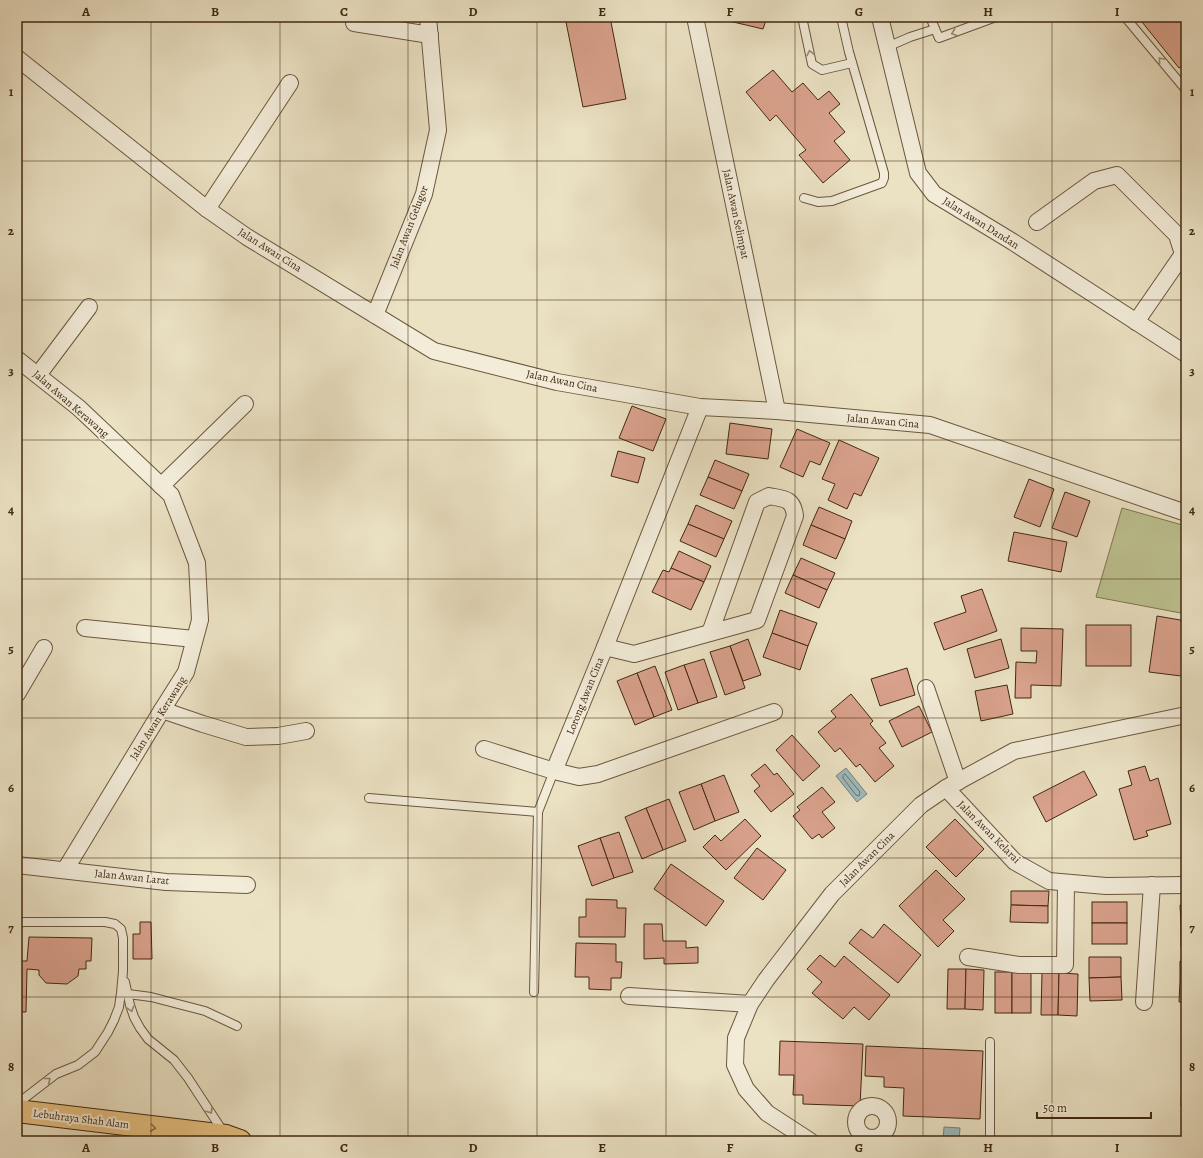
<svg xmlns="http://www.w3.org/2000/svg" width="1203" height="1158" font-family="Alegreya,serif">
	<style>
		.green { fill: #bdc290; stroke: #7f7650 }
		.water { fill: #9dbbbf; stroke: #788179 }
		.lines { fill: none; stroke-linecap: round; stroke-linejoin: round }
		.shore { stroke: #6f7268; stroke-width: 1 }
		.building { fill: #daa28d; stroke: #412911 }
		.lane-casing { stroke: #6c573e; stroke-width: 10 }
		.street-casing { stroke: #6c573e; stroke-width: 18 }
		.highway-casing { stroke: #412911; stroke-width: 24 }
		.lane { stroke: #f2ecd9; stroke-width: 8 }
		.street { stroke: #f2ecd9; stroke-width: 16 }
		.highway { stroke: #e6c182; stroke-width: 22 }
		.oneway { stroke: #9a8a75 }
		.oneway2 { stroke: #8b6d44 }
		.grid { fill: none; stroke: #412911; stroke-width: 1; stroke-opacity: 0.55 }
		.labels { text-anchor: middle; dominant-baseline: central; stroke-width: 4; stroke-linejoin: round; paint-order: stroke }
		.street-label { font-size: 11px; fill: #412911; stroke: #f2ecd9 }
		.neatline { fill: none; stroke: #412911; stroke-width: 1.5 }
		.grid-label { font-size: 13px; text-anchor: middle; font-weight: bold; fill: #412911 }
	</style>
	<rect width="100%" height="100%" fill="#ebe2c4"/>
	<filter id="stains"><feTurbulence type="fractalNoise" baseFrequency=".005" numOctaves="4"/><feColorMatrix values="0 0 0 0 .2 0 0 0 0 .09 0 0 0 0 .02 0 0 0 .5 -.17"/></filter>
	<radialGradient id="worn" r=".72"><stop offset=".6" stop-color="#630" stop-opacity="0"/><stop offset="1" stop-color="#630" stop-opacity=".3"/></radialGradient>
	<path class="green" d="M1122 508 1186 526V614L1096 597Z"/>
	<g class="water">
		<path d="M846 768 867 794 857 802 836 776Z"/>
		<path d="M944 1127 960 1128 959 1141H943Z"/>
	</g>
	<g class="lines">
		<path class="shore" d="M845 774 860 792 859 796 856 795 843 778V776Z"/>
	</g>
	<g class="building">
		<path d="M565 17H610L626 99 583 107Z"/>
		<path d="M730 17H767L763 29 729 21Z"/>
		<path d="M1138 17H1186V63L1179 68Z"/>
		<path d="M773 70 792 92 803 83 818 100 829 91 840 104 829 113 845 132 834 141 850 160 823 183 799 155 806 150 776 115 770 121 746 92Z"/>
		<path d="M632 406 666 419 653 451 619 438Z"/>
		<path d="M730 423 772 429 768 459 726 454Z"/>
		<path d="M797 429 830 443 820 465 810 461 803 477 780 467Z"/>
		<path d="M839 440 879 458 861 496 854 493 847 509 828 500 835 484 822 479Z"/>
		<path d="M618 451 645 458 638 483 611 476Z"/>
		<path d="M715 460 749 474 742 491 708 477Z"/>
		<path d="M708 477 742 491 734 509 700 495Z"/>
		<path d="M1029 479 1054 489 1040 527 1014 517Z"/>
		<path d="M1065 492 1090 501 1077 537 1052 528Z"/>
		<path d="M696 505 732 521 724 539 688 524Z"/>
		<path d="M819 507 852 521 845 539 811 525Z"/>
		<path d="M688 524 724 539 716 557 680 541Z"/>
		<path d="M811 525 845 539 836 559 803 545Z"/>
		<path d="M1014 532 1067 542 1061 572 1008 561Z"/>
		<path d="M679 551 711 566 704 582 671 568Z"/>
		<path d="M801 558 835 573 827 590 793 575Z"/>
		<path d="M671 568 704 582 691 610 652 592 663 570 669 572Z"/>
		<path d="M793 575 827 590 819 608 785 593Z"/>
		<path d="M982 589 997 631 944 650 934 623 966 612 961 596Z"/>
		<path d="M780 610 817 623 808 646 772 633Z"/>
		<path d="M1157 616 1186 621V664L1183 663 1181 676 1149 672Z"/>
		<rect x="1086" y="625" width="45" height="41"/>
		<path d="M1021 628 1063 629 1061 686 1031 685V698H1015L1016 662 1036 663 1037 651H1021Z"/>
		<path d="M772 633 808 646 800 670 763 657Z"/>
		<path d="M748 639 761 675 743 681 730 646Z"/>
		<path d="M1001 639 1009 668 975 678 967 649Z"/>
		<path d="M730 646 745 688 725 695 710 652Z"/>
		<path d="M704 659 717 697 698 703 684 665Z"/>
		<path d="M684 665 698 703 678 710 665 672Z"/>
		<path d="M655 666 672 710 654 717 637 673Z"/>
		<path d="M907 668 915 695 880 706 871 679Z"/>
		<path d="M637 673 654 717 635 725 617 681Z"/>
		<path d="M1007 685 1013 714 981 721 975 691Z"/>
		<path d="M851 694 873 721 870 724 886 743 879 748 894 766 875 782 860 764 856 767 840 748 835 752 818 732 836 717 831 711Z"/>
		<path d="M919 706 932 732 902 747 889 721Z"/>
		<path d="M792 735 820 766 803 781 776 750Z"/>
		<path d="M765 764 774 775 777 773 794 794 771 812 754 791 760 786 751 775Z"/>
		<path d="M1145 766 1150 781 1158 778 1171 824 1146 831 1148 836 1134 840 1119 789 1132 785 1128 771Z"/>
		<path d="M1084 771 1097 795 1046 822 1033 797Z"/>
		<path d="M724 775 739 812 715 821 701 784Z"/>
		<path d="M701 784 715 821 694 830 679 792Z"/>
		<path d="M822 787 835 802 822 812 835 828 822 838 819 834 812 839 793 816 800 810 797 807Z"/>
		<path d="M1186 795V825H1183L1182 796Z"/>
		<path d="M669 799 686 841 663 850 646 808Z"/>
		<path d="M646 808 663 850 642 859 625 817Z"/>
		<path d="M745 819 761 836 726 870 703 847 715 835 721 841Z"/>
		<path d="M955 819 984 849 956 877 926 847Z"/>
		<path d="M619 832 633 872 614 878 600 838Z"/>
		<path d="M600 838 614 878 592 886 578 846Z"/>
		<path d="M757 848 786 870 763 900 734 878Z"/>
		<path d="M671 864 724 901 706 926 654 889Z"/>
		<path d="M936 870 965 899 943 920 954 931 938 947 899 906Z"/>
		<path d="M1011 891H1049L1048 906 1011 905Z"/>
		<path d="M586 899 617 900V908H626L625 937H579V917H586Z"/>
		<rect x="1092" y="902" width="35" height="21"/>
		<path d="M1011 905 1048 906V923L1010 922Z"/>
		<path d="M1180 905H1186V924H1181Z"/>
		<path d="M140 922H151L152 959H133V934H140Z"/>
		<rect x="1092" y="923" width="35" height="21"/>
		<path d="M644 924H662L663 941H686V948L698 947V963L664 964V958L644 959Z"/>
		<path d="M884 924 921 955 898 983 849 943 861 929 873 938Z"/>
		<path d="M1181 924H1186V946L1181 947Z"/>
		<path d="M29 937 92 938 91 961H86V969H79L78 976 67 984 46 983 39 975V970L27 969 26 1012H17L20 961H27Z"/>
		<path d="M576 943 616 944V962H622L621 978H611V990L589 989V977H575Z"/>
		<path d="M820 955 835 967 844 956 890 995 869 1020 854 1007 843 1019 812 993 822 982 807 969Z"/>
		<path d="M1089 957H1121V977L1089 978Z"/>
		<path d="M1180 961H1186V982L1180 981Z"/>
		<path d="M948 969H966L965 1009H947Z"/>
		<path d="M966 969 984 970 983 1010 965 1009Z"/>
		<rect x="995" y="972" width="17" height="41"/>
		<rect x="1012" y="972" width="19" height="41"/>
		<path d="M1042 973H1059L1058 1015H1041Z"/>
		<path d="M1059 973 1078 974 1077 1016 1058 1015Z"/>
		<path d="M1121 977 1122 1000 1090 1001 1089 978Z"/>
		<path d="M1180 981 1186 982V1002H1179Z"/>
		<path d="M780 1041 863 1044 860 1106 803 1104V1095H793L794 1075H779Z"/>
		<path d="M866 1046 983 1051 980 1119 903 1116 904 1088 884 1087V1077L865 1076Z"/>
		<path d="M1182 1080H1186V1106H1181Z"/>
	</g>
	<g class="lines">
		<g class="lane-casing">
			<g id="lane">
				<path d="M802 17 812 64 822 70 852 63"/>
				<path d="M930 17 939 38 996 17"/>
				<path d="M1125 17 1186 90"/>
				<path d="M887 47 910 37 935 29"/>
				<path d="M804 198 818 202 832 201 882 183 884 178V173L849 52 841 17"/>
				<path d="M369 798 538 812"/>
				<path d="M17 923 24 922H105L115 924 121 929 123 938V971L121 993 119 1007 114 1020 108 1032 95 1052 78 1065 56 1074 17 1104"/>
				<path d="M125 982 130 1005 134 1017 140 1028 148 1039 174 1060 188 1078 224 1133"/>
				<path d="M534 992 538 812 554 771"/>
				<path d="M128 994 151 997 205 1011 237 1026"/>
				<path d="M990 1042V1141"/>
			</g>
		</g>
		<g class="street-casing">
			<g id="street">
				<path d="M695 17 777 411"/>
				<path d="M880 17 918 173 934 194 1013 242 1186 354"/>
				<path d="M354 23 430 35"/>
				<path d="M17 58 207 209 247 237 434 351 557 382 700 407 777 411 930 425 1186 513"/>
				<path d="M207 209 290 83"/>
				<path d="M1037 222 1094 181 1117 175 1177 235 1183 254 1136 322"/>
				<path d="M375 315 424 194 438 130 428 17"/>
				<path d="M17 359 79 408 171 495 197 563 200 620 186 672 162 710 65 870"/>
				<path d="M38 375 89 307"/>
				<path d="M700 407 605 647 554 771 579 777 598 774 774 712"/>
				<path d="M161 486 245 404"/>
				<path d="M85 628 194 639"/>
				<path d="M605 647 634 654 757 620 795 516C793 498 784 499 769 496L757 502 710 633"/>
				<path d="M926 688 958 782"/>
				<path d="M17 694 44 648"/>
				<path d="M162 710 203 724 246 737 278 736 306 731"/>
				<path d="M484 749 554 771"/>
				<path d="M946 788 1015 862 1049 881 1106 886 1186 885"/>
				<path d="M17 865 166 882 247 885"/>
				<path d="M968 957 1019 965H1065L1066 883"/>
				<path d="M629 996 750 1004"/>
				<path d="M1144 1002 1152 885"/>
				<circle cx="872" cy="1122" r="16"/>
				<path d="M810 1141 767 1113 746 1089 735 1065 736 1038 750 1004 766 980 832 894 921 805 946 788 1014 751 1186 715"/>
			</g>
		</g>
		<g class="highway-casing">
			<path id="highway" d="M17 1111 226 1136 240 1141"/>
		</g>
		<use href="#lane" class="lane"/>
		<use href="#street" class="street"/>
		<use href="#highway" class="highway"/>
	</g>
	<defs><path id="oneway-chevron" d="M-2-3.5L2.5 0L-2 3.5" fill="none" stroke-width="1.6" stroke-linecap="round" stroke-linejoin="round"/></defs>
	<g class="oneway">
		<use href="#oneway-chevron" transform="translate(954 33) rotate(160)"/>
		<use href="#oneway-chevron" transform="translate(810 53) rotate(-102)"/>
		<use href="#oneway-chevron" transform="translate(1161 60) rotate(-130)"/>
		<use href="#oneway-chevron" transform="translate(131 1009) rotate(73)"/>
		<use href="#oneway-chevron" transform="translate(48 1080) rotate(-38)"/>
		<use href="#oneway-chevron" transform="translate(210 1111) rotate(58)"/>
	</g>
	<use class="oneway2" href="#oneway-chevron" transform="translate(153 1128) rotate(7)"/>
	<path class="grid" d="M151 17V1141M280 17V1141M408 17V1141M537 17V1141M666 17V1141M795 17V1141M923 17V1141M1052 17V1141M17 161H1186M17 300H1186M17 440H1186M17 579H1186M17 718H1186M17 858H1186M17 997H1186"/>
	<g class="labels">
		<g class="street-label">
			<text transform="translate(736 214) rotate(78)">Jalan Awan Selimpat</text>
			<text transform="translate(981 223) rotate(32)">Jalan Awan Dandan</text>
			<text transform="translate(409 227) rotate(-69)">Jalan Awan Gelugor</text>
			<text transform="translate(270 250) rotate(32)">Jalan Awan Cina</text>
			<text transform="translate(562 381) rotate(12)">Jalan Awan Cina</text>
			<text transform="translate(71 404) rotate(41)">Jalan Awan Kerawang</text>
			<text transform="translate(883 421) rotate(5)">Jalan Awan Cina</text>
			<text transform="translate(585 696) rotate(-68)">Lorong Awan Cina</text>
			<text transform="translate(158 718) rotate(-58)">Jalan Awan Kerawang</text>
			<text transform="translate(989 832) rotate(45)">Jalan Awan Kelarai</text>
			<text transform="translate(867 859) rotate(-45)">Jalan Awan Cina</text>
			<text transform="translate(132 877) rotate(6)">Jalan Awan Larat</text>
			<text transform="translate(81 1119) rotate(7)">Lebuhraya Shah Alam</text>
		</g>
	</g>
	<rect width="1203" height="1158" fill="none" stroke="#ebe2c4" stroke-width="44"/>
	<path d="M1037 1112v6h114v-6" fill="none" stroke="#412911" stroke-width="2"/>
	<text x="1043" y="1112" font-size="12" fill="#412911" stroke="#f2ecd9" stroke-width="3" paint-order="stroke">50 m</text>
	<rect x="22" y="22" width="1159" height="1114" class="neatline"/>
	<g class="grid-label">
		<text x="86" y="16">A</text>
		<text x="215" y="16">B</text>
		<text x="344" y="16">C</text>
		<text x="473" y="16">D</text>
		<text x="602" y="16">E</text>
		<text x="730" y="16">F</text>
		<text x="859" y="16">G</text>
		<text x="988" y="16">H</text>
		<text x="1117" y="16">I</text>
		<text x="11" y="96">1</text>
		<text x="1192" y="96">1</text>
		<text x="11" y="235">2</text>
		<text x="1192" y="235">2</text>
		<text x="11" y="375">3</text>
		<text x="1192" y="375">3</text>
		<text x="11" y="514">4</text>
		<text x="1192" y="514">4</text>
		<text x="11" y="653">5</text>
		<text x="1192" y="653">5</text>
		<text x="11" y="792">6</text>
		<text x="1192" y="792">6</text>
		<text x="11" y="932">7</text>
		<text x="1192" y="932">7</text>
		<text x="11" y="1071">8</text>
		<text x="1192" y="1071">8</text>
		<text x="86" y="1152">A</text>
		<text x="215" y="1152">B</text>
		<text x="344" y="1152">C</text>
		<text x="473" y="1152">D</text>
		<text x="602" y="1152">E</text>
		<text x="730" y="1152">F</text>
		<text x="859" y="1152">G</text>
		<text x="988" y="1152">H</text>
		<text x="1117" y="1152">I</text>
	</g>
	<rect width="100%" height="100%" filter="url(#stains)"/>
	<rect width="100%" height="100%" fill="url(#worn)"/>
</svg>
